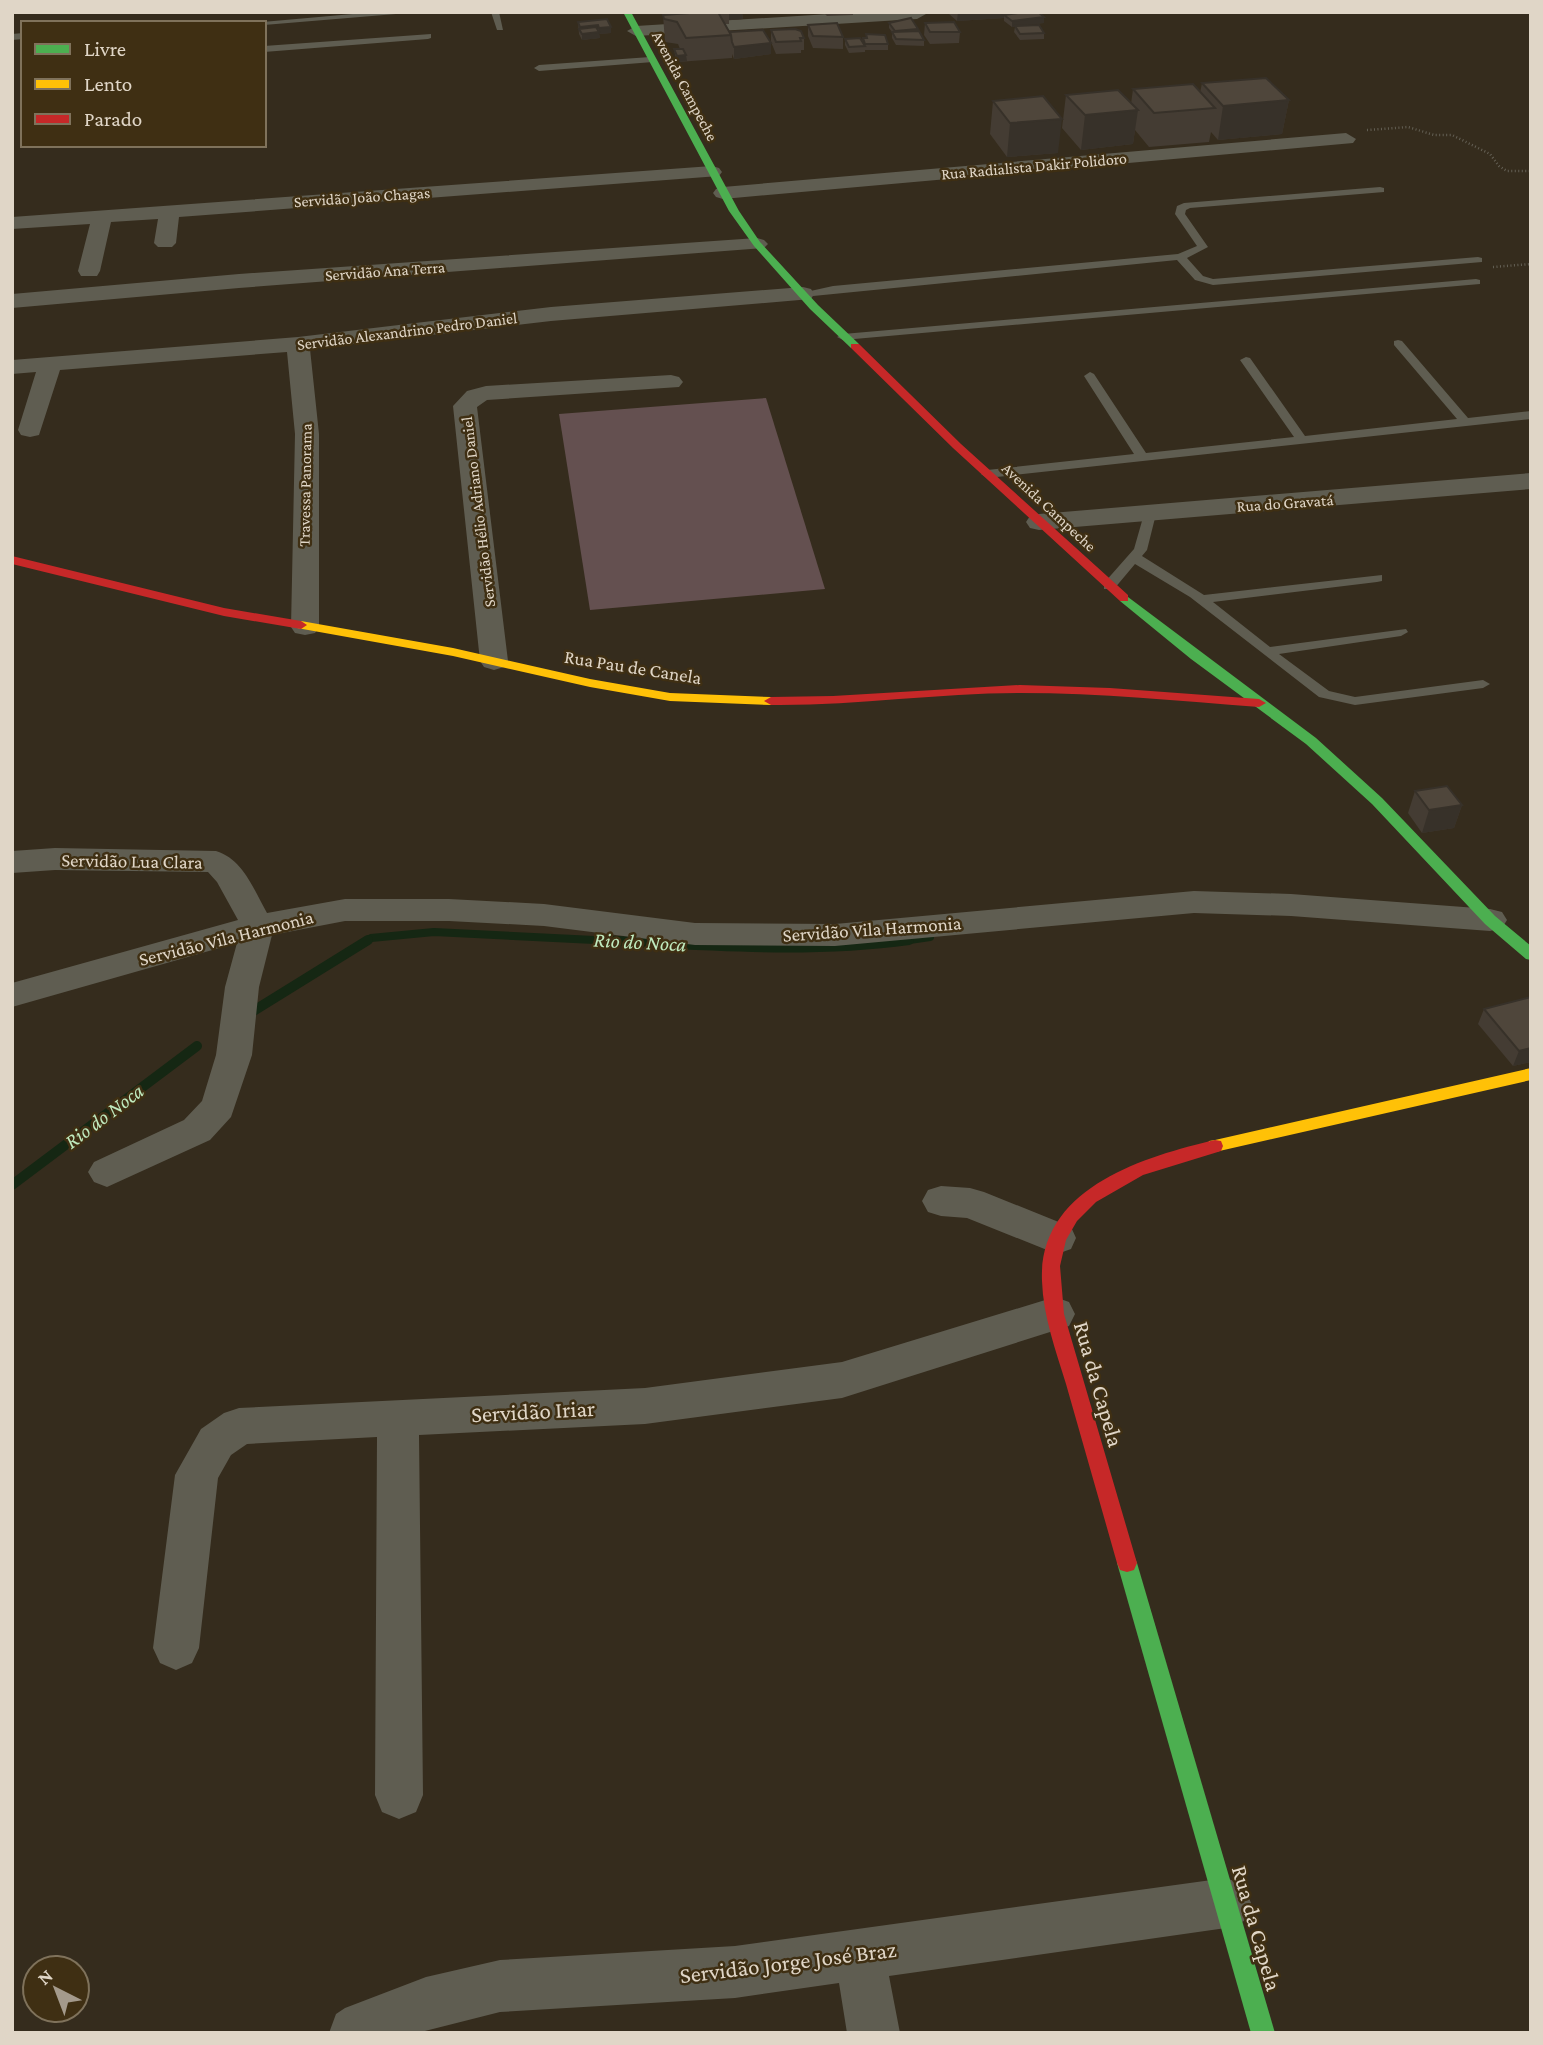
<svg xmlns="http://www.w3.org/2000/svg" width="1543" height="2045" font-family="'Crimson Pro',serif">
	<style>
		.green { fill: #645050 }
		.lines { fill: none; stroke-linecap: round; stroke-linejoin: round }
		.stream-far1 { stroke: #152713; stroke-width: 8 }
		.stream { stroke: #152713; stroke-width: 10 }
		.path { stroke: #646055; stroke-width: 2.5; stroke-dasharray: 1 2.5; stroke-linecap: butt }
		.lane { fill: #5f5d51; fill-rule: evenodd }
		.street { fill: #5f5d51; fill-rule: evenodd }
		.fast { fill: #4caf50; fill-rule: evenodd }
		.slow { fill: #ffc107; fill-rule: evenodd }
		.jam { fill: #c62828; fill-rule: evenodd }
		.wall { fill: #443c33 }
		.shaded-wall { fill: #373129 }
		.building { fill: #4f463b; stroke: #373129; stroke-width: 2 }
		.labels { text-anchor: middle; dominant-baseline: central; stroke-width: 5; stroke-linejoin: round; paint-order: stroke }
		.far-street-label { font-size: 16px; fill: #e0d6c7; stroke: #3f2f13 }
		.street-label { font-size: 19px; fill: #e0d6c7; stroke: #3f2f13 }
		.water-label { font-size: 21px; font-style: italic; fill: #c0ebbf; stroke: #3f2f13 }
		.near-street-label { font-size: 23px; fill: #e0d6c7; stroke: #3f2f13 }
	</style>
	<rect width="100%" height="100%" fill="#352c1d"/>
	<path class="green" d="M766 398 825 589 590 610 559 414Z"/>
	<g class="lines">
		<g class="stream-far1">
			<path d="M365 942 371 938 434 932 635 942"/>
			<path d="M896 942 930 937"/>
		</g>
		<g class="stream">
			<path d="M598 940C701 945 806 954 909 940"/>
			<path d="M250 1013 368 940"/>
			<path d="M12 1185 197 1046"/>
		</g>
		<g class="path">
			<path d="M1367 130 1408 127 1434 135H1452L1490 154 1499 166 1507 171H1531"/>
			<path d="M1493 267 1531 264"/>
		</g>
		<g class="lane">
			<path d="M375 12H420L264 25V23H251Z"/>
			<path d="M491 12H499L503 30H497Z"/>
			<path d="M23 33V39L12 40V34Z"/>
			<path d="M431 34V38L428 39 264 52V46Z"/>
			<path d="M650 57 654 60 653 62 539 71 534 68 539 65Z"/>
			<path d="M1380 187 1384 188V192L1190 208 1186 210 1185 214 1208 247 1187 258 1203 276 1213 279 1478 257 1482 258V262L1213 285 1195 280 1177 260 803 297 797 294 833 286 1178 254 1197 246 1175 214 1177 206 1184 203Z"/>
			<path d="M1476 279 1480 280V284L843 340 837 337 843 334Z"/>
			<path d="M1398 340 1402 341 1468 418 1531 411V419L987 478 981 474 987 470 1134 454 1084 376 1090 372 1094 374 1146 453 1294 437 1240 360 1246 357 1250 358 1305 436 1457 419 1394 345V341Z"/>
			<path d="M1150 510 1156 514 1147 550 1142 556 1204 595 1382 575V581L1377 582 1213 602 1270 647 1406 629 1408 632 1401 636 1279 654 1329 691 1355 697 1483 680 1490 684 1483 688 1355 705 1319 697 1190 597 1135 564 1114 589H1104V583L1134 549 1144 514Z"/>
		</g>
		<g class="street">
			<path d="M861 12 926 14 917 19 636 36 627 31 636 26Z"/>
			<path d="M1346 133 1356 139 1353 143 723 199 716 197 713 193 716 189 723 187Z"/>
			<path d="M712 166 719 168 722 172 719 176 179 217 176 243 172 247H158L154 243 158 219 111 222 100 271 97 276H81L78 271 90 224 12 229V217Z"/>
			<path d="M757 238 764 240 768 244 764 248 239 288 12 308V294L239 274Z"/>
			<path d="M803 287 811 289 814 294 811 299 551 321 310 349 319 434V627L315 633 305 635 295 633 291 627 295 434 287 352 60 370 39 435 30 437 21 435 18 430 36 372 12 374V360L298 337 551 307Z"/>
			<path d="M671 375 679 377 683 382 679 387 487 400 477 407 508 661 504 667 494 670 484 667 480 661 453 406 467 391 486 386Z"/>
			<path d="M1531 473V489L1039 530 1030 528 1026 522 1030 516 1039 514Z"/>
			<path d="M55 848 216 851C243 859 254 890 267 913L345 899H449L544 904 695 923 835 924 1194 891 1291 894 1490 909 1502 912 1507 920 1502 928 1490 931 1291 916 1194 913 835 946 695 945 544 926 449 921H345L272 935 259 987 252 1055 231 1117 210 1140 107 1187 94 1182 88 1172 94 1162 184 1120 202 1101 216 1055 225 987 237 943 12 1007V983L238 920 217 882 208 872 55 870 12 873V851Z"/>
			<path d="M941 1186 970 1188 984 1192 1071 1227 1076 1238 1071 1249 1057 1254 967 1218 941 1216 928 1212 922 1201 928 1190Z"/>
			<path d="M1055 1297 1069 1302 1075 1314 1069 1326 842 1398 645 1424 419 1435 423 1795 416 1812 399 1819 382 1812 375 1795 377 1437 247 1444 231 1455 218 1478 199 1648 192 1663 176 1670 160 1663 153 1648 175 1475 201 1429 224 1413 239 1408 645 1388 842 1362Z"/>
			<path d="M1226 1878 1244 1885 1251 1903 1244 1921 1226 1928 889 1976 900 2033H847L839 1983 735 1998 500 2012 417 2033H329L336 2014 345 2008 426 1977 500 1960 735 1946Z"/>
		</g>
		<g class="fast">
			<path d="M623 12H631L739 211 760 242 818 305 859 344V348H851L810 309 754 246 729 211Z"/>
			<path d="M1124 594 1316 738 1382 798 1495 916 1531 946V960L1526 959 1485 924 1372 804 1306 744 1191 659 1120 601V595Z"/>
			<path d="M1127 1554 1134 1556 1137 1563 1275 2033H1251L1117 1563 1120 1556Z"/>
		</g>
		<g class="slow">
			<path d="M301 621 453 648 590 679 670 693 771 697 778 701 771 705 670 701 590 687 453 656 297 628V622Z"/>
			<path d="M1531 1068V1080L1215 1152 1209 1151 1207 1146 1209 1141 1215 1140Z"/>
		</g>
		<g class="jam">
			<path d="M851 344H859L961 444 1128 595V601H1120L953 448 851 348Z"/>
			<path d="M12 556 224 608 301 621 307 625 301 629 224 616 12 564Z"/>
			<path d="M1020 685 1110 688 1259 699 1266 703 1259 707C1180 701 1100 693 1020 693 937 693 854 706 771 705L764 701 771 697 833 696Z"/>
			<path d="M1215 1140 1221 1141 1223 1146 1221 1151 1143 1175 1096 1202 1077 1221 1066 1240 1060 1266 1064 1314 1137 1563 1134 1570 1127 1572 1120 1570 1117 1563C1100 1503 1083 1444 1066 1384 1056 1351 1043 1316 1042 1281 1038 1188 1143 1157 1215 1140Z"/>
		</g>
	</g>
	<g class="wall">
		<path d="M699 12H742L743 19 729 20V24H725L730 32 771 54 734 59 732 54V58L678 62 675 55 674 49H680L678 44 665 42 663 15Z"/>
		<path d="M746 12H778V13L746 14Z"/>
		<path d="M823 12H853V15L827 16Z"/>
		<path d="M950 12H1007V15L1044 17V23L1022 25 1044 33V39L1020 40 1014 32 1015 27H1012L1004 21V18L957 21 949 14Z"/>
		<path d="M607 19 611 33 599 34 600 38 582 40 579 34 578 22Z"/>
		<path d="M889 23 918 29 924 40V46L896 45 892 38V32L889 28Z"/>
		<path d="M925 23 960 32 959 43 930 44 924 35Z"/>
		<path d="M808 25 843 37V49L813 48 808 36Z"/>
		<path d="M771 30 804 38V50H801V53L776 54 771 42Z"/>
		<path d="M866 34 888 44V50H865V52L849 53 845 45V39L862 41 863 38H866Z"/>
		<path d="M1202 83 1289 100 1282 134 1218 140 1211 132 1209 142 1149 147 1135 130 1133 144 1081 150 1062 128 1066 95 1131 104 1133 89 1200 93Z"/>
		<path d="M993 101 1058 153 1007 157 990 134Z"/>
		<path d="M1415 791 1462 805 1454 828 1422 833 1408 813Z"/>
		<path d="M1531 997V1062L1513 1066 1478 1024 1484 1009Z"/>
	</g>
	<g class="shaded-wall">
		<path d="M729 12H742L743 19 729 20Z"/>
		<path d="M958 12H1007V17L1004 15V18L957 21Z"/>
		<path d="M1044 17V23L1012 27V21Z"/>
		<path d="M598 25V31L581 32 580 27Z"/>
		<path d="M611 27V33L599 34V28Z"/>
		<path d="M599 32 600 38 582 40V34Z"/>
		<path d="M771 43V54L734 59V47Z"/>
		<path d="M686 55 687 61 678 62 677 56Z"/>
		<path d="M1289 100 1282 134 1218 140 1223 106Z"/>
		<path d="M1138 110 1133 144 1081 150 1085 115Z"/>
		<path d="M1062 119 1058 153 1007 157 1010 123Z"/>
		<path d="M1462 805 1454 828 1422 833 1429 810Z"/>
		<path d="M1531 1048V1062L1513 1066 1519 1051Z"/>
	</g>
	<g class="building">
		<path d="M703 12H718L731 35 686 38 677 22 664 19 663 15Z"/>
		<path d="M1025 12H1038L1044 17 1012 21 1004 15Z"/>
		<path d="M911 18 918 29 895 31 889 23Z"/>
		<path d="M607 19 611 27 599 28 598 25 580 27 578 22Z"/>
		<path d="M954 22 960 32H930L925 23Z"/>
		<path d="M837 23 843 37 813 36 808 25Z"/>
		<path d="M1039 25 1044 33 1020 34 1015 26Z"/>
		<path d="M596 27 599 32 582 34 579 29Z"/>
		<path d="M795 29 801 31 804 38H800L801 41 776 42 771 30Z"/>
		<path d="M763 30 771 43 734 47 732 42 731 35 730 32Z"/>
		<path d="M919 31 924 40 896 39 892 32Z"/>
		<path d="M866 34 885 35 888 44H865L863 38H867Z"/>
		<path d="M860 38 865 46 849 47 845 39Z"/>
		<path d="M674 49H683L686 55 677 56Z"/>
		<path d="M1266 78 1289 100 1223 106 1202 83Z"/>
		<path d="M1193 84 1215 108 1154 113 1133 89Z"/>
		<path d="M1118 90 1138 110 1085 115 1066 95Z"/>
		<path d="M1043 96 1062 119 1010 123 993 101Z"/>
		<path d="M1447 786 1462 805 1429 810 1415 791Z"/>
		<path d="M1531 997V1048L1519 1051 1484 1009Z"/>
	</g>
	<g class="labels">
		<g class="far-street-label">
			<text transform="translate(685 86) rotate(62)">Avenida Campeche</text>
			<text transform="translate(1034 166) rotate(-5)">Rua Radialista Dakir Polidoro</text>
			<text transform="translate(362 197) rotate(-4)">Servidão João Chagas</text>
			<text transform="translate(385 271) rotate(-4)">Servidão Ana Terra</text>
			<text transform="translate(407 331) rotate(-7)">Servidão Alexandrino Pedro Daniel</text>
			<text transform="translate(305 485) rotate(-89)">Travessa Panorama</text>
			<text transform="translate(1285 503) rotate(-4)">Rua do Gravatá</text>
			<text transform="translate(1049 507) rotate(43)">Avenida Campeche</text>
			<text transform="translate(478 512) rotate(-97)">Servidão Hélio Adriano Daniel</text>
		</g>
		<g class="street-label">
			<text transform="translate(633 667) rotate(9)">Rua Pau de Canela</text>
			<text transform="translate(132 861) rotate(1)">Servidão Lua Clara</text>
			<text transform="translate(872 929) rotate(-4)">Servidão Vila Harmonia</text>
			<text transform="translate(226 938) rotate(-14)">Servidão Vila Harmonia</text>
		</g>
		<g class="water-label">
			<text transform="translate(640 942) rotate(3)">Rio do Noca</text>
			<text transform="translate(104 1116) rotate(-37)">Rio do Noca</text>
		</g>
		<g class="near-street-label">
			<text transform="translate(1099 1384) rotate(74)">Rua da Capela</text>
			<text transform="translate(533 1411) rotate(-3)">Servidão Iriar</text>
			<text transform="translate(1257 1928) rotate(74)">Rua da Capela</text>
			<text transform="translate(788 1962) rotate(-7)">Servidão Jorge José Braz</text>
		</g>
	</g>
	<rect width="1543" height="2045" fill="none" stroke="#e0d6c7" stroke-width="28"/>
	<rect x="21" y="21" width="245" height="126" fill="#3f2f13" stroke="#7f725b" stroke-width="2"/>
	<rect x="35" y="44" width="35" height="10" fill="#4caf50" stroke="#7f725b" stroke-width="2"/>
	<text x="84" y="56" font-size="21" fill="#e0d6c7">Livre</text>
	<rect x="35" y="79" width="35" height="10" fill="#ffc107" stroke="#7f725b" stroke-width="2"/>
	<text x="84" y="91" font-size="21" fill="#e0d6c7">Lento</text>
	<rect x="35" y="114" width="35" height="10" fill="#c62828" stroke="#7f725b" stroke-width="2"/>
	<text x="84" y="126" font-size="21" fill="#e0d6c7">Parado</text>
	<g transform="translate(56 1989) rotate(318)"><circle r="33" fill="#3f2f13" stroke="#7f725b" stroke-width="2"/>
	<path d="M0-5L12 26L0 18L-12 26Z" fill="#a49a8c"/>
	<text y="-10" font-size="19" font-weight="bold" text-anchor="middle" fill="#e0d6c7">N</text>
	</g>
</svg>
